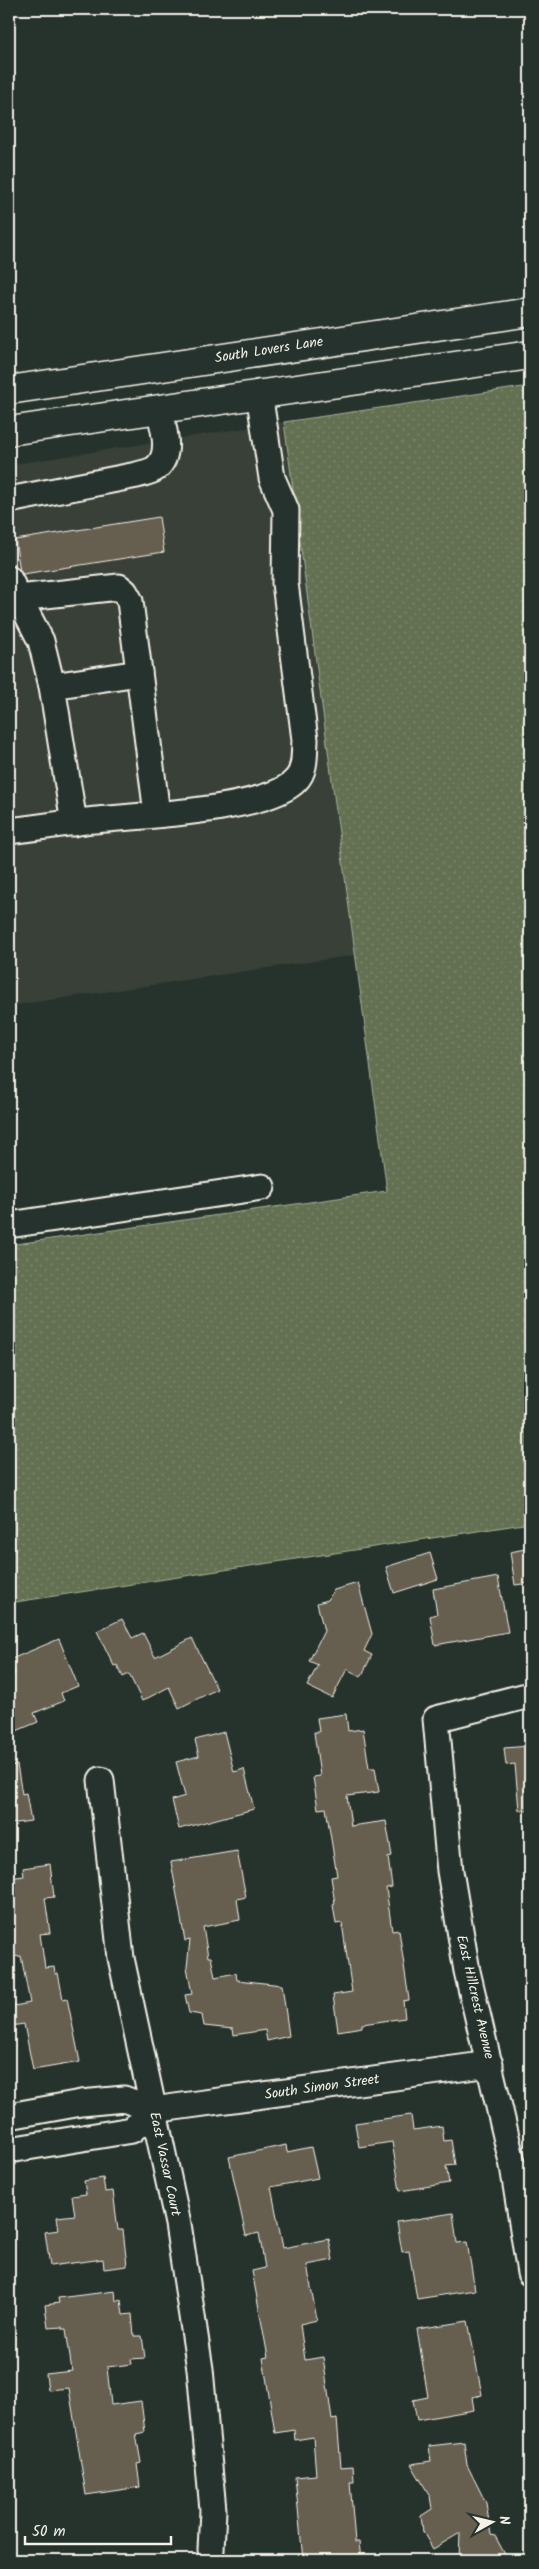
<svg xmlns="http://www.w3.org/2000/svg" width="539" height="2569" font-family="Kalam,sans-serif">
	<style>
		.built { fill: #394037 }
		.grass { fill: url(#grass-dots); stroke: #acb09c }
		.building { fill: #665f4f; stroke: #f4f1e8 }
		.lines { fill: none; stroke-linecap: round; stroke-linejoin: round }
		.minor-casing { stroke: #f4f1e8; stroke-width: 29 }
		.major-casing { stroke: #f4f1e8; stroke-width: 31 }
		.minor { stroke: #26332d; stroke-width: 25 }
		.major { stroke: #26332d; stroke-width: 28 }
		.labels { text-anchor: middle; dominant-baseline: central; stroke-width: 4.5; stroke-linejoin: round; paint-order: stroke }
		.street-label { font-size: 14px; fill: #f4f1e8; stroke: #26332d }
	</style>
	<defs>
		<pattern id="grass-dots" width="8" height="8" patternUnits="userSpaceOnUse" patternTransform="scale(1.25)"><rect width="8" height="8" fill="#637051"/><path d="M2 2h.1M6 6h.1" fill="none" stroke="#7a856a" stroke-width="1.8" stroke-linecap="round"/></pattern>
	</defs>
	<rect width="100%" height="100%" fill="#26332d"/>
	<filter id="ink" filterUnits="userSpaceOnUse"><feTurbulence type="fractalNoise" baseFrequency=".02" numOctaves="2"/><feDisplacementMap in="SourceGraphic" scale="10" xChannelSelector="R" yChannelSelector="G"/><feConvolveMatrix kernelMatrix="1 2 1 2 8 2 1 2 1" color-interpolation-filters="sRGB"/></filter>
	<g filter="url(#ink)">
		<path class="built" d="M284 422 356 955 9 1006V465Z"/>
		<path class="grass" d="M530 386V1523L9 1603V1245L387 1191 284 422Z"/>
		<g class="building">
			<path d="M159 517 164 552 23 574 20 571 15 540Z"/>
			<path d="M530 1548V1583L515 1585 510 1552Z"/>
			<path d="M430 1553 438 1579 394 1593 386 1567Z"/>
			<path d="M498 1577 508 1632 435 1645 430 1616 437 1614 433 1589Z"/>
			<path d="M358 1583 372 1634 364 1651 372 1655 361 1677 347 1669 332 1698 307 1686 318 1665 309 1661 324 1631 317 1603 328 1600 334 1590Z"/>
			<path d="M122 1619 132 1638 143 1633 155 1657 192 1638 217 1689 179 1708 169 1687 142 1701 129 1674 123 1677 117 1665 114 1666 97 1631Z"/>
			<path d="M59 1639 78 1686 61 1693 64 1701 34 1713 38 1722 9 1734V1677L15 1674 9 1660Z"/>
			<path d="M346 1714 348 1731 363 1729 369 1768H375L379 1792 347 1796 351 1826 386 1821 392 1856 388 1857 392 1887 386 1888 392 1931 399 1930 409 2000 403 2001 405 2018 362 2024V2027L338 2031 333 1995 352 1992 342 1923 336 1924 333 1905 335 1904 331 1877 337 1876 326 1808 318 1809 313 1777 320 1776 314 1732H319L317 1718Z"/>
			<path d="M224 1732 234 1772 244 1769 254 1809 179 1829 172 1800 185 1796 176 1762 199 1756 195 1740Z"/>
			<path d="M530 1746V1810H519L515 1764 506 1765 504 1748Z"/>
			<path d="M17 1765 22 1794 26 1793 31 1821 9 1824V1766Z"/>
			<path d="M237 1851 246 1897 237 1899 240 1920 203 1927 208 1957H211L215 1977 236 1973 237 1980 282 1985 289 2036 267 2041 265 2030 234 2035 233 2029 204 2026 202 2015 189 2013 185 1995 192 1994 187 1967 190 1940 185 1941 171 1862Z"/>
			<path d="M50 1864 54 1897 45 1898 50 1933 40 1934 45 1968 54 1967 55 1974 58 1973 63 1999 67 1998 80 2062 33 2070 24 2024 11 2026 9 2015V2007L30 2003 21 1956 9 1957V1878L24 1876 23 1868Z"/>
			<path d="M411 2115 413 2130 442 2126 444 2141 451 2140 455 2165 446 2166 449 2183 400 2191 392 2142 359 2147 355 2123Z"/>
			<path d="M286 2145 287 2152 311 2147 318 2178 271 2187 283 2248 329 2239 333 2260 307 2265 317 2320 300 2324 305 2360 323 2357 332 2420 337 2419 341 2467 353 2466 354 2482H350L355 2542H359L361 2560H303L295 2477 316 2475 313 2437 295 2440 294 2430 275 2433 263 2358 268 2357 252 2271 265 2268 259 2233 246 2236 229 2157Z"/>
			<path d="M103 2178 105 2192 113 2191 118 2230H123L127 2266 104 2269 103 2259 50 2266 45 2232 59 2230 57 2217 75 2215 72 2196 86 2194 84 2181Z"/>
			<path d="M453 2213 457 2243 467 2242 475 2290 417 2299 409 2251 402 2252 397 2222Z"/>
			<path d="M115 2291 116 2301 121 2300 123 2315 132 2314 134 2336H142L145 2358 131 2359 132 2364 107 2367 111 2405 141 2401 145 2432 136 2434 141 2463 137 2464 140 2487 86 2495 69 2388 48 2390 46 2374 72 2371 66 2329H62V2327L48 2328 45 2305 59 2303 58 2298Z"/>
			<path d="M468 2321 482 2395 472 2397 474 2410 417 2420 413 2400 428 2397 417 2329Z"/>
			<path d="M464 2442 467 2465 486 2503 491 2535 495 2536 508 2560H459L460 2533 433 2549 423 2532 421 2516 432 2509 430 2496 411 2464 431 2461 429 2446Z"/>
		</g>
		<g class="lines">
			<g class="minor-casing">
				<g id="minor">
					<path d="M9 500 137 475C143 473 151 472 156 468 173 454 163 426 159 409"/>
					<path d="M9 579 41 641 52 686 74 823"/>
					<path d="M9 599 119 587 125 592 130 601 157 814"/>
					<path d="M52 686 139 673"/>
					<path d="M9 831C34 828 59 824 85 821 129 816 268 812 296 780 306 770 304 753 305 740L285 583 286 510 272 478 259 393"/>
					<path d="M9 1225 262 1187"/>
					<path d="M530 1695 436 1719 450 1871 467 1971 513 2166 530 2273"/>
					<path d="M101 1780 121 1958 178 2224 200 2369 213 2510 211 2550"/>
					<path d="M9 2116 81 2103 124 2099 153 2110 490 2064"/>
					<path d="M9 2150 132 2130 153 2110"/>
				</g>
			</g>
			<g class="major-casing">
				<g id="major">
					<path d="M9 390 530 312"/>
					<path d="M9 431 530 355"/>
				</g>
			</g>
			<use href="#minor" class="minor"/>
			<use href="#major" class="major"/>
		</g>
	</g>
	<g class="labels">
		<g class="street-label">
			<text transform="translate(269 350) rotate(-9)">South Lovers Lane</text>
			<text transform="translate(475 1997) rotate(77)">East Hillcrest Avenue</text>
			<text transform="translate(322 2087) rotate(-8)">South Simon Street</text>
			<text transform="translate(165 2164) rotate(78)">East Vassar Court</text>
		</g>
	</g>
	<rect width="539" height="2569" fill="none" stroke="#26332d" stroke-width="30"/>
	<rect x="15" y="15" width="509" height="2539" fill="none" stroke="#f4f1e8" stroke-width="2" filter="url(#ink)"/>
	<g transform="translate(492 2522) rotate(82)" stroke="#26332d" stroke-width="4" paint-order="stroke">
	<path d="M0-4L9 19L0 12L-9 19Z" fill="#f4f1e8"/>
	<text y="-8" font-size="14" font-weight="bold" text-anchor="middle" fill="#f4f1e8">N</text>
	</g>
	<path d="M25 2536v8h146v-8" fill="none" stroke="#f4f1e8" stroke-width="2.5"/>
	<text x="32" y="2536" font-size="15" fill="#f4f1e8" stroke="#26332d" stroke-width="4" paint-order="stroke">50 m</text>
</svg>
